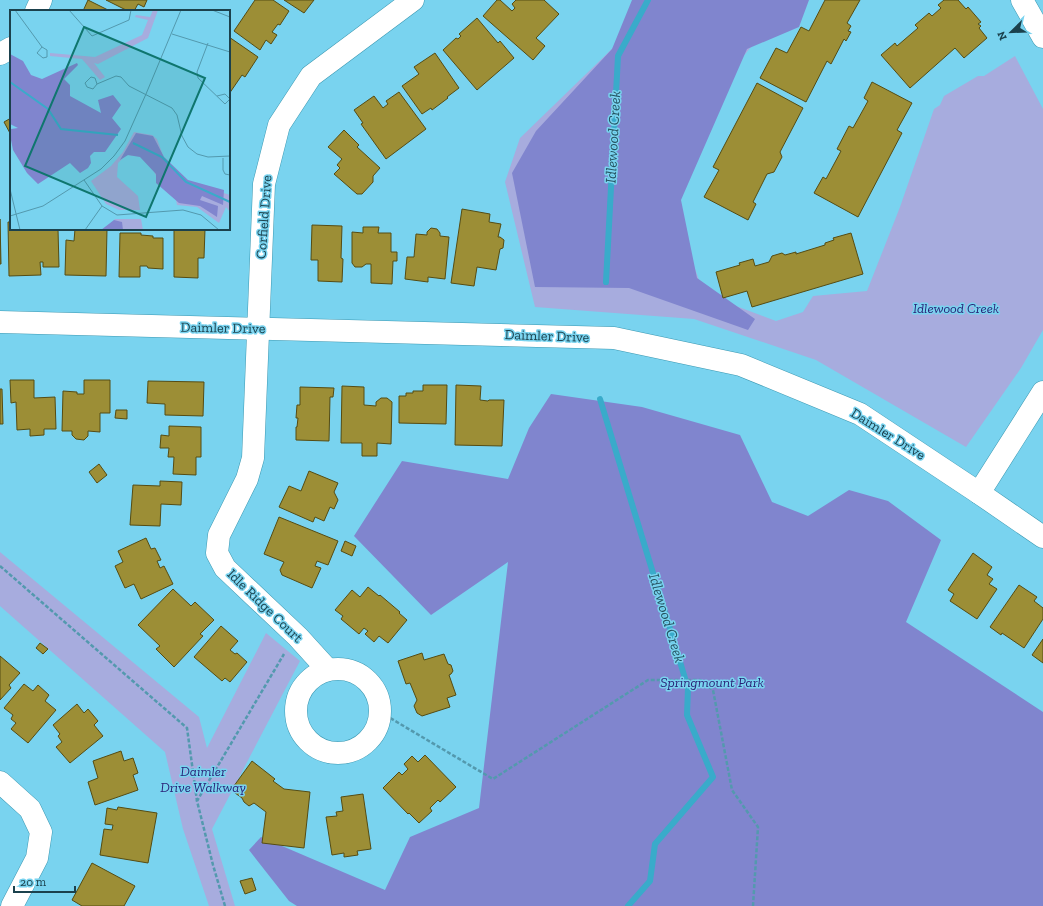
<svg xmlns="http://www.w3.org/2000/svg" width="1043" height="906" font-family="'Zilla Slab',serif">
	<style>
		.green { fill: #a7acde }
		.forest { fill: #8085ce }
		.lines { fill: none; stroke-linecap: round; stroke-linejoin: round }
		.stream { stroke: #39abca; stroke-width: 6 }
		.building { fill: #9c8e36; stroke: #554c13 }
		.minor-casing { stroke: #3b98b2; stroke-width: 23 }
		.path { stroke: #5399ae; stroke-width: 2.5; stroke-dasharray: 4 2; stroke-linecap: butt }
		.minor { stroke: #fff; stroke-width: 22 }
		.labels { text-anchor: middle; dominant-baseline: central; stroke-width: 3; stroke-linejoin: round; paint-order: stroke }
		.street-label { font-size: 14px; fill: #1b414d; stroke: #79d3ef }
		.park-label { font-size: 14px; font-style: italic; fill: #281e74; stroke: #79d3ef }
		.water-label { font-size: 15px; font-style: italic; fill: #245361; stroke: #79d3ef }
		.inset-river { fill: none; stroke: #39abca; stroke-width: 2 }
		.inset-road { fill: none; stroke: #5399ae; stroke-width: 1 }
		.view { fill: #0f766e; fill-opacity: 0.15; stroke: #0f766e; stroke-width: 2 }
		.inset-edge { fill: none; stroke: #1b414d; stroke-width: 2 }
	</style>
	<rect width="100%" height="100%" fill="#79d3ef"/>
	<g class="green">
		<path d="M791 0 691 118 671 202 704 294 776 321 803 312 813 296 867 291 900 207 934 109 940 105 944 96 978 76H984L1015 56 1043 109V330L1021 368 966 447 816 360 694 319 535 307 505 182 520 138 618 43Z"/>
		<path d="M0 552 199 717 207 748 266 633 300 661 212 829 235 906H209L183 829 165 752 0 606Z"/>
	</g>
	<g class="forest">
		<path d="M632 0H809L799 27 747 49 681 200 697 278 755 319 748 330 629 288 535 287 512 173 536 131 612 49Z"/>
		<path d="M551 394 642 407 740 435 772 502 808 516 849 490 888 501 941 540 906 622 1043 712V906H297L289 901 249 850 261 837 385 890 410 837 479 808 508 562 431 615 354 536 402 461 508 479 529 428Z"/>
	</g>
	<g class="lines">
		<g class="stream">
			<path d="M606 282 618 56 648 0"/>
			<path d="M600 399 688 688 687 715 713 777 655 844 650 881 628 906"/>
		</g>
	</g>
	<g class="building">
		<path d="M88 0 110 11H83Z"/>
		<path d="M106 0H147L144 7 138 4 134 11H128Z"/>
		<path d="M255 0H273L289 11 280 25 278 24 272 32 277 35 271 44 266 40 260 50 234 31Z"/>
		<path d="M284 0H314L304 13Z"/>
		<path d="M497 0H500L512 11 515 8 512 4 516 0H544L559 14 536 38 545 46 533 60 483 16Z"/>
		<path d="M825 0H860L847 23 851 26 848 31 851 32 846 41 844 39 831 64 827 61 806 102 760 78 776 48 787 53 801 27 809 31Z"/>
		<path d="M944 0H958L966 9 968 7 981 22 978 24 981 26 979 28 987 38 964 58 955 48 910 88 881 55 895 43 897 46 918 28 915 25 929 13 932 16 941 8 938 5Z"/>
		<path d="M477 18 498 43 500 41 514 58 477 90 443 50 456 38 458 39 461 36 459 34Z"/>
		<path d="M229 37 258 57 245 77 242 75 229 94Z"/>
		<path d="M435 53 459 88 447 97 448 98 432 110 431 108 422 114 402 86 419 74 414 67Z"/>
		<path d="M872 82 912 103 897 130 902 133 858 217 814 193 823 177 826 179 841 151 837 149 849 126 853 128 868 101 864 98Z"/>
		<path d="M757 83 803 108 780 152 782 157 774 172 767 174 753 202 756 204 748 220 704 197 719 170 713 167Z"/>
		<path d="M399 92 426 129 386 159 361 124 363 123 354 110 374 96 383 108 388 104 386 101Z"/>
		<path d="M11 118V135L4 122Z"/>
		<path d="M344 130 359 145 357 147 380 168 373 176V182L362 194H357L334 174 340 168 337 165 342 159 328 147Z"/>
		<path d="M462 209 490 214 489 222 501 224 498 237H500L504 240 503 248 500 249 496 270 477 267 474 286 451 283Z"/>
		<path d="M0 219 1 264H0Z"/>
		<path d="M8 222H11V229H58L59 267H43V262H40L41 275 9 276Z"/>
		<path d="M312 225 342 226 341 258 343 259 342 282 318 281V260H311Z"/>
		<path d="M363 227H379L378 233H391V252H397V261H393L392 284 371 283V264H366L362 267H355L352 263V232L363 233Z"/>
		<path d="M431 228 437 229 440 233V236L449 237 445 279 428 277V282L405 279 407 257H414L416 234 427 235V232Z"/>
		<path d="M75 229H107L106 276 65 275 66 240 74 241Z"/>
		<path d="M174 229H205L204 258H198V278L174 277Z"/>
		<path d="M120 233H141V235L153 236V238H163V269L148 268 147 266H140V277H119Z"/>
		<path d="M851 233 863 274 752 307 747 291 723 298 716 272 740 265 739 263 753 259 755 266 769 262 772 256 782 253 785 255 796 252V254L825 245V243L834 240 833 238Z"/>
		<path d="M10 380H34V398L55 397 56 429H44V435L30 436V429L17 430 16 402 11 403Z"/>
		<path d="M84 380H110V413H100V432L88 431V436L84 440 76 439 72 435V431H62L63 391 77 392V394H84Z"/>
		<path d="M148 381 204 382 203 416 165 415V404L147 403Z"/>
		<path d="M423 385H447L446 424 399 423V396H406V393H413V391H423Z"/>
		<path d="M456 385 481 386 480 400 488 401 489 400H504L502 446 455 445Z"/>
		<path d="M342 386 364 387V405L376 406V402L381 398H387L392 402 391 444 377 443V456H362V443H341Z"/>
		<path d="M300 387 334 388 333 397H330L329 441 296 440V427H297L298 418H296L297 405H300Z"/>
		<path d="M0 389H2L3 424H0Z"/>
		<path d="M116 410H127V419L115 418Z"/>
		<path d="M169 426 201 427V457H196V475L173 474 174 457H168L169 448H160L161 435 169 436Z"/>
		<path d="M99 464 107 475 97 483 89 472Z"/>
		<path d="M309 471 338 483 334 492 338 500 334 509 330 507 324 521 315 517 313 522 279 507 289 486 301 491Z"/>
		<path d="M160 481 182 482 181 505 161 504 160 526 130 525 133 485 160 486Z"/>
		<path d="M279 517 338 541 328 565 317 561 315 566 321 568 312 588 282 575 280 570 284 562 264 554Z"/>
		<path d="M146 538 151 549 155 548 161 560 157 561 160 568 164 566 173 584 141 599 134 584 125 588 115 566 123 562 118 551Z"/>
		<path d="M345 541 356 546 352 556 341 551Z"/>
		<path d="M973 553 992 567 987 575 993 579 989 584 997 589 977 619 950 601 954 594 948 590Z"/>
		<path d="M1019 585 1037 597 1034 601 1043 608V619L1024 648 1002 633 1001 635 990 627Z"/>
		<path d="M368 587 379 596 380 595 400 612 399 613 407 620 388 643 379 636 374 642 365 634 368 631 364 628 359 634 341 619 343 616 335 610 352 590 360 597Z"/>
		<path d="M173 589 191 606 195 602 214 620 200 634 203 636 174 667 156 649 160 646 138 625Z"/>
		<path d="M221 626 238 641 230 650 235 654 237 653 247 662 230 682 225 678 222 681 194 657Z"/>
		<path d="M1043 639V663L1032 655Z"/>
		<path d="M40 643 48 649 43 654 36 648Z"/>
		<path d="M422 653 424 660 444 654 448 664 451 665 453 671 451 674 449 675 456 695 447 698 450 707 422 716 417 713 414 706 417 700 410 683 406 684 398 661Z"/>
		<path d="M0 656 20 673 9 685 11 688 0 700Z"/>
		<path d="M24 684 33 691 38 685 49 695 45 701 56 710 28 743 11 729 16 723 11 719 13 715 4 708Z"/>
		<path d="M77 704 84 713 88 709 98 721 94 725 103 736 70 763 56 747 62 742 58 736 60 734 53 725Z"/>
		<path d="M121 751 124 761 133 758 138 773 133 775 138 790 95 805 88 782 98 778 93 761Z"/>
		<path d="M425 755 456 787 440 802 438 800 430 808 432 811 419 823 409 813 408 814 383 788 399 772 402 775 408 769 404 764 412 756 418 762Z"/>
		<path d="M252 761 275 779 273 781 284 789 310 792 304 848 262 843 266 812 254 803 249 806 244 802 242 798 231 790Z"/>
		<path d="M363 794 371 849 357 851 358 855 344 857V853L332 855 326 817 337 816 336 812 343 811 341 797Z"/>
		<path d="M118 807 157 813 148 863 100 855 104 829 112 830 113 825 105 824 107 808 117 810Z"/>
		<path d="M92 863 135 886 124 906H82L72 900Z"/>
		<path d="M252 878 256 890 245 894 240 881Z"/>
	</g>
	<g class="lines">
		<g class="minor-casing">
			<g id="minor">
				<path d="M1022 0 1043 37"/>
				<path d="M36 11 41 0"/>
				<path d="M0 54 11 48"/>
				<path d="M0 322 614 338 741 365 860 414 979 493 1043 537"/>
				<path d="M979 493 1043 392"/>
				<circle cx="338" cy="711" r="42"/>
				<path d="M328 670 298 637 225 568 217 553 219 535 247 479 253 458 264 184 279 125 311 76 413 0"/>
				<path d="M0 782 30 809 41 832 37 858 12 906"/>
			</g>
		</g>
		<g class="path">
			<path d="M0 566 187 728 197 801"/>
			<path d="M380 712 493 779 648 680H700L713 690 732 790 758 827 753 906"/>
			<path d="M225 906 213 865 197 801 284 654"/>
		</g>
		<use href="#minor" class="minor"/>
	</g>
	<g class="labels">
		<g class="street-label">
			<text transform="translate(264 217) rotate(-86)">Corfield Drive</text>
			<text transform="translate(223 328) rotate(1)">Daimler Drive</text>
			<text transform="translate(547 336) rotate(2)">Daimler Drive</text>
			<text transform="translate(888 434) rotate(32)">Daimler Drive</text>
			<text transform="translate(265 606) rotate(44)">Idle Ridge Court</text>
		</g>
		<g class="park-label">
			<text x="956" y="308">Idlewood Creek</text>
			<text x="712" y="682">Springmount Park</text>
			<text x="203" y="771">Daimler<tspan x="203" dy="16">Drive Walkway</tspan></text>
		</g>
		<g class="water-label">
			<text transform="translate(613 137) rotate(-87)">Idlewood Creek</text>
			<text transform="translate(667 618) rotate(73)">Idlewood Creek</text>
		</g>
	</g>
	<g transform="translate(10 10)">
		<rect width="220" height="220" fill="#79d3ef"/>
		<path d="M143 0H148L138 28 88 54 84 53 95 67 90 70 72 49 40 46V43L85 47 132 25 138 10 125 7 126 5 140 7ZM124 122 142 125 147 129 154 148 176 171 220 185V202L216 197 209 213 187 197 167 195 165 185 151 176 140 153 130 146 116 145 108 153 107 167 128 186 130 200H109L96 194 81 171 101 156 113 142ZM105 209H131L133 220H96Z" fill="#a7acde"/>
		<path d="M0 44 13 51 21 65 32 69 67 53 68 55 54 69 60 75V86L91 103 88 90 103 85 111 95 102 108 111 119 95 142H84L80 146 81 153 78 158 70 163 60 153 28 174 17 163 3 140 0 125 1 119 8 118 0 114ZM126 123 143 126 154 147 178 170 214 180 213 195 192 186 190 190 208 196 207 207 190 196 169 193 146 173V164L130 147 118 145 110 150ZM104 210 112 212 113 220H91Z" fill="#8085ce"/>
		<path class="inset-river" d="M0 72 38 99 51 119 108 125M123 133 152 147 176 172 220 192"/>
		<path class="inset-road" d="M5 0 32 37 37 40V47L33 48 27 43 32 37M59 0 82 26 119 10 121 0M202 0 220 7M162 24 220 42M198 33 187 62 188 68 215 94 220 89 215 84 207 86M87 74 85 68 81 67 75 73 77 77 83 79 87 74 106 66 111 67 119 76 162 98 167 105 172 126 178 137 187 144 198 147 220 146M213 148V160L215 164 220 165M74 170 92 196 107 205 173 200 191 205 209 220M0 179 10 220M0 206 33 196 91 159 104 146 115 131 136 84 171 0M75 220 92 196"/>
		<path class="view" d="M74 17 195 68 136 207 15 156Z"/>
		<rect width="220" height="220" class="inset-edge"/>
	</g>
	<g transform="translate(1011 32) rotate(247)" stroke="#79d3ef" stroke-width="3" paint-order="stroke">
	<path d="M0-3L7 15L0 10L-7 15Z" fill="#1b414d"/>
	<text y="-6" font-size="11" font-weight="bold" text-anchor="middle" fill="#1b414d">N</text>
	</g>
	<path d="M14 886v6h61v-6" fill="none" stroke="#1b414d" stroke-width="2"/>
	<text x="20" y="886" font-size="12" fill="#1b414d" stroke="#79d3ef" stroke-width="3" paint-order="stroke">20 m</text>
</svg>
